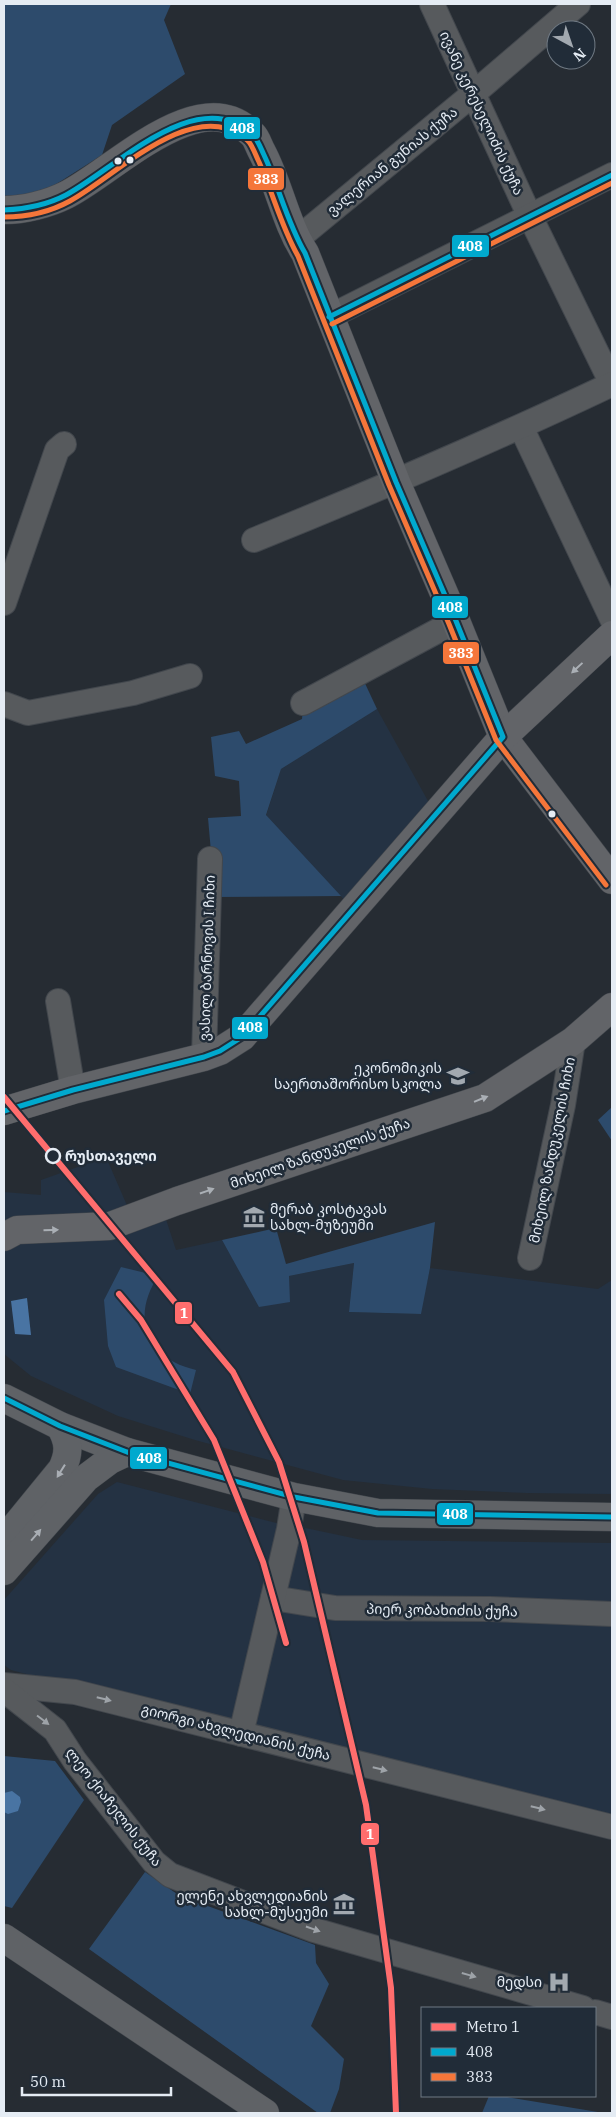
<svg xmlns="http://www.w3.org/2000/svg" width="616" height="2117" font-family="'IBM Plex Serif','Noto Sans Georgian',serif">
	<style>
		.built { fill: #243243 }
		.green { fill: #2d4b6c }
		.water { fill: #4974a3 }
		.lines { fill: none; stroke-linecap: round; stroke-linejoin: round }
		.street-casing { stroke: #42474d; stroke-width: 26 }
		.secondary-casing { stroke: #42474d; stroke-width: 29 }
		.primary-casing { stroke: #42474d; stroke-width: 29 }
		.street { stroke: #575a5d; stroke-width: 24 }
		.secondary { stroke: #626468; stroke-width: 28 }
		.primary { stroke: #5f6266; stroke-width: 28 }
		.bus-1-casing { stroke: #212c38; stroke-width: 9 }
		.bus-2-casing { stroke: #212c38; stroke-width: 9 }
		.bus-1 { stroke: #00a9ce; stroke-width: 5 }
		.bus-2 { stroke: #f5763a; stroke-width: 5 }
		.metro-1-casing { stroke: #212c38; stroke-width: 10 }
		.metro-1 { stroke: #ff6d6d; stroke-width: 6 }
		.oneway { fill: #aaafb5 }
		.oneway2 { fill: #a9aeb4 }
		.oneway3 { fill: #9ea3a8 }
		.bus-dot { fill: #e5ecf4; stroke: #212c38; stroke-width: 2 }
		.stop-dot { fill: #212c38; stroke: #e5ecf4; stroke-width: 2.5 }
		.labels { text-anchor: middle; dominant-baseline: central; stroke-width: 5; stroke-linejoin: round; paint-order: stroke }
		.street-label { font-size: 14px; fill: #e5ecf4; stroke: #212c38 }
		.poi-label { font-size: 14px; fill: #e5ecf4; stroke: #212c38; text-anchor: end }
		.stop-label { font-size: 14px; font-weight: bold; fill: #e5ecf4; stroke: #212c38; text-anchor: start }
		.line-badge { stroke: #212c38; stroke-width: 2 }
		.badge-label { font-size: 14px; text-anchor: middle; font-weight: bold; fill: #fff }
	</style>
	<rect width="100%" height="100%" fill="#262c33"/>
	<g class="built">
		<path d="M377 709 433 810 349 905 266 816 281 769Z"/>
		<path d="M106 1157 132 1217 162 1207 176 1250 222 1240 260 1307 289 1276 354 1263 349 1312 420 1314 430 1268 598 1289 612 1280V1494L527 1493 432 1489 343 1480 195 1440 118 1416 31 1376 4 1354V1192L41 1195V1180Z"/>
		<path d="M117 1482 284 1525 231 1727 11 1670 4 1665V1600L98 1494Z"/>
		<path d="M296 1526 362 1540 612 1543V1817L254 1728Z"/>
	</g>
	<g class="green">
		<path d="M4 4H171L164 20 185 74 112 125 102 155 39 195 4 196Z"/>
		<path d="M362 677 377 709 281 769 266 815 341 896 215 897 208 818 241 816 239 781 215 776 211 737 239 731 246 744 302 719 303 708Z"/>
		<path d="M612 1107V1141L598 1120Z"/>
		<path d="M435 1222 430 1268 421 1314 349 1312 354 1263 289 1276 290 1302 259 1307 222 1240 276 1228 286 1264Z"/>
		<path d="M121 1267 158 1276C142 1301 137 1330 162 1352 166 1356 169 1360 174 1362 181 1366 189 1368 196 1370L190 1394 116 1367 108 1346 104 1300Z"/>
		<path d="M4 1756 55 1761 84 1800 12 1908 4 1906Z"/>
		<path d="M145 1872 180 1896 315 1945 316 1963 329 1984 311 2026 344 2059 339 2089 330 2113H318L89 1949Z"/>
		<path d="M489 2096H501L604 2113H482Z"/>
	</g>
	<g class="water">
		<path d="M27 1298 31 1335 15 1334 11 1301Z"/>
		<path d="M12 1791 20 1797 21 1802 18 1811 8 1814 4 1812V1793Z"/>
	</g>
	<g class="lines">
		<g class="street-casing">
			<g id="street">
				<path d="M432 4 525 206 612 384"/>
				<path d="M296 240 473 94 578 4"/>
				<path d="M329 317 612 175"/>
				<path d="M521 427 612 619"/>
				<path d="M254 540C375 491 494 440 612 384"/>
				<path d="M4 603 57 450 64 444"/>
				<path d="M303 703 456 621"/>
				<path d="M4 704 28 713 133 693 190 676"/>
				<path d="M58 1001 73 1090"/>
				<path d="M204 1057 210 859"/>
				<path d="M530 1258 563 1105 573 1041"/>
				<path d="M273 1598 335 1608 490 1609 612 1614"/>
				<path d="M4 1685 75 1692 612 1827"/>
				<path d="M4 1690 55 1730 75 1761 154 1862 170 1875 314 1930 583 2008"/>
				<path d="M241 1734 289 1529 294 1497"/>
				<path d="M595 2012 612 2017"/>
			</g>
		</g>
		<g class="secondary-casing">
			<g id="secondary">
				<path d="M4 210C24 210 48 204 66 195 113 172 201 79 253 135 257 139 259 147 262 152 279 184 285 222 305 253L396 482 456 621 503 737 612 880"/>
				<path d="M4 1111 73 1090 204 1057 220 1051 242 1037 503 737 612 635"/>
				<path d="M4 1237 17 1230 110 1226 177 1201 485 1098 573 1041 612 1007"/>
			</g>
		</g>
		<g class="primary-casing">
			<g id="primary">
				<path d="M4 1398 60 1426 127 1452 294 1497 378 1513 612 1517"/>
				<path d="M4 1540 62 1469C70 1453 69 1441 60 1426"/>
				<path d="M4 1571 86 1478 110 1460 127 1452"/>
				<path d="M4 1938 265 2113"/>
			</g>
		</g>
		<use href="#street" class="street"/>
		<use href="#secondary" class="secondary"/>
		<use href="#primary" class="primary"/>
		<g class="bus-1-casing">
			<g id="bus-1">
				<path d="M4 210C25 209 47 205 66 195 115 169 198 82 253 135 258 140 261 149 264 155 279 187 287 222 305 253L396 482 456 621 503 737 242 1037 220 1051 204 1057 73 1090 4 1111"/>
				<path d="M329 317 612 175"/>
				<path d="M4 1398 60 1426 127 1452 294 1497 378 1513 612 1517"/>
			</g>
		</g>
		<g class="bus-2-casing">
			<g id="bus-2">
				<path d="M4 217C27 217 50 212 70 201 113 178 189 100 240 135 243 137 247 139 249 142 253 147 256 156 259 162 273 193 281 226 298 256L389 485 449 624 496 740 606 885"/>
				<path d="M332 324 612 183"/>
			</g>
		</g>
		<use href="#bus-1" class="bus-1"/>
		<use href="#bus-2" class="bus-2"/>
		<g class="metro-1-casing">
			<g id="metro-1">
				<path d="M4 1097 233 1372 279 1462 304 1542 366 1805 391 1988 396 2113"/>
				<path d="M119 1294 141 1320 214 1440 263 1562 286 1643"/>
			</g>
		</g>
		<use href="#metro-1" class="metro-1"/>
	</g>
	<defs><path id="oneway-solid" d="M-6-.8H1V-3.2L6.5 0L1 3.2V.8H-6Z" transform="scale(1.25)"/></defs>
	<g class="oneway">
		<use href="#oneway-solid" transform="translate(577 668) rotate(137)"/>
		<use href="#oneway-solid" transform="translate(481 1099) rotate(-22)"/>
		<use href="#oneway-solid" transform="translate(207 1191) rotate(-19)"/>
		<use href="#oneway-solid" transform="translate(51 1230) rotate(-2)"/>
	</g>
	<g class="oneway2">
		<use href="#oneway-solid" transform="translate(61 1471) rotate(122)"/>
		<use href="#oneway-solid" transform="translate(36 1535) rotate(-49)"/>
	</g>
	<g class="oneway3">
		<use href="#oneway-solid" transform="translate(104 1699) rotate(14)"/>
		<use href="#oneway-solid" transform="translate(43 1720) rotate(37)"/>
		<use href="#oneway-solid" transform="translate(380 1769) rotate(14)"/>
		<use href="#oneway-solid" transform="translate(538 1808) rotate(14)"/>
		<use href="#oneway-solid" transform="translate(313 1929) rotate(19)"/>
		<use href="#oneway-solid" transform="translate(469 1975) rotate(16)"/>
	</g>
	<defs>
		<g id="university-bare" transform="scale(1.725)"><path d="M0-5L7-2L0 1L-7-2ZM-4 1L0 2.5L4 1V4Q0 6-4 4Z" fill="#a2a9b0" stroke="#212c38" stroke-width="2.5" paint-order="stroke"/></g>
		<g id="museum-bare" transform="scale(1.725)"><path d="M0-6L6-3V-2H-6V-3ZM-5-1h2V3h-2ZM-1-1h2V3h-2ZM3-1h2V3H3ZM-6 4H6V6H-6Z" fill="#a2a9b0" stroke="#212c38" stroke-width="2.5" paint-order="stroke"/></g>
		<g id="hospital-bare" transform="scale(1.725)"><path d="M-5-5h3v3.5h4V-5h3V5h-3V1.5h-4V5h-3Z" fill="#a2a9b0" stroke="#212c38" stroke-width="2.5" paint-order="stroke"/></g>
	</defs>
	<g fill-rule="evenodd">
		<use href="#university-bare" x="458" y="1076"/>
		<use href="#museum-bare" x="254" y="1217"/>
		<use href="#museum-bare" x="344" y="1904"/>
		<use href="#hospital-bare" x="559" y="1982"/>
	</g>
	<g class="bus-dot">
		<circle cx="130" cy="160" r="4.5"/>
		<circle cx="118" cy="161" r="4.5"/>
		<circle cx="552" cy="814" r="4.5"/>
	</g>
	<circle class="stop-dot" cx="53" cy="1156" r="7"/>
	<g class="labels">
		<g class="street-label">
			<text transform="translate(482 113) rotate(65)">ივანე კერესელიძის ქუჩა</text>
			<text transform="translate(392 161) rotate(-39)">ვალერიან გუნიას ქუჩა</text>
			<text transform="translate(207 958) rotate(-88)">ვასილ ბარნოვის I ჩიხი</text>
			<text transform="translate(552 1150) rotate(-79)">მიხეილ ზანდუკელის ჩიხი</text>
			<text transform="translate(320 1153) rotate(-19)">მიხეილ ზანდუკელის ქუჩა</text>
			<text transform="translate(442 1610) rotate(1)">პიერ კობახიძის ქუჩა</text>
			<text transform="translate(236 1732) rotate(14)">გიორგი ახვლედიანის ქუჩა</text>
			<text transform="translate(114 1807) rotate(52)">ლეო ქიაჩელის ქუჩა</text>
		</g>
		<g class="poi-label">
			<text x="442" y="1068">ეკონომიკის<tspan x="442" dy="16">საერთაშორისო სკოლა</tspan></text>
			<text x="270" y="1209" text-anchor="start">მერაბ კოსტავას<tspan x="270" dy="16">სახლ-მუზეუმი</tspan></text>
			<text x="328" y="1896">ელენე ახვლედიანის<tspan x="328" dy="16">სახლ-მუსეუმი</tspan></text>
			<text x="542" y="1982">მედსი</text>
		</g>
		<g class="stop-label">
			<text x="65" y="1156">რუსთაველი</text>
		</g>
	</g>
	<g class="line-badge">
		<rect x="223" y="116" width="38" height="24" rx="5" fill="#00a9ce"/>
		<rect x="247" y="167" width="38" height="24" rx="5" fill="#f5763a"/>
		<rect x="451" y="234" width="39" height="24" rx="5" fill="#00a9ce"/>
		<rect x="431" y="595" width="38" height="24" rx="5" fill="#00a9ce"/>
		<rect x="442" y="641" width="38" height="24" rx="5" fill="#f5763a"/>
		<rect x="231" y="1016" width="38" height="24" rx="5" fill="#00a9ce"/>
		<rect x="174" y="1301" width="19" height="24" rx="5" fill="#ff6d6d"/>
		<rect x="129" y="1446" width="39" height="24" rx="5" fill="#00a9ce"/>
		<rect x="436" y="1502" width="38" height="24" rx="5" fill="#00a9ce"/>
		<rect x="360" y="1822" width="20" height="24" rx="5" fill="#ff6d6d"/>
	</g>
	<g class="badge-label">
		<text x="242" y="133">408</text>
		<text x="266" y="184">383</text>
		<text x="470" y="251">408</text>
		<text x="450" y="612">408</text>
		<text x="461" y="658">383</text>
		<text x="250" y="1032">408</text>
		<text x="184" y="1318">1</text>
		<text x="149" y="1463">408</text>
		<text x="455" y="1519">408</text>
		<text x="370" y="1839">1</text>
	</g>
	<rect width="616" height="2117" fill="none" stroke="#e5ecf4" stroke-width="10"/>
	<rect x="421" y="2007" width="175" height="90" fill="#212c38" stroke="#6f7983"/>
	<rect x="431" y="2023" width="25" height="8" fill="#ff6d6d" stroke="#6f7983"/>
	<text x="466" y="2032" font-size="15" fill="#e5ecf4">Metro 1</text>
	<rect x="431" y="2048" width="25" height="8" fill="#00a9ce" stroke="#6f7983"/>
	<text x="466" y="2057" font-size="15" fill="#e5ecf4">408</text>
	<rect x="431" y="2073" width="25" height="8" fill="#f5763a" stroke="#6f7983"/>
	<text x="466" y="2082" font-size="15" fill="#e5ecf4">383</text>
	<g transform="translate(571 45) rotate(140)"><circle r="24" fill="#212c38" stroke="#6f7983"/>
	<path d="M0-4L9 19L0 12L-9 19Z" fill="#a2a9b0"/>
	<text y="-8" font-size="14" font-weight="bold" text-anchor="middle" fill="#e5ecf4">N</text>
	</g>
	<path d="M22 2087v8h149v-8" fill="none" stroke="#e5ecf4" stroke-width="2.5"/>
	<text x="30" y="2087" font-size="15" fill="#e5ecf4" stroke="#212c38" stroke-width="4" paint-order="stroke">50 m</text>
</svg>
